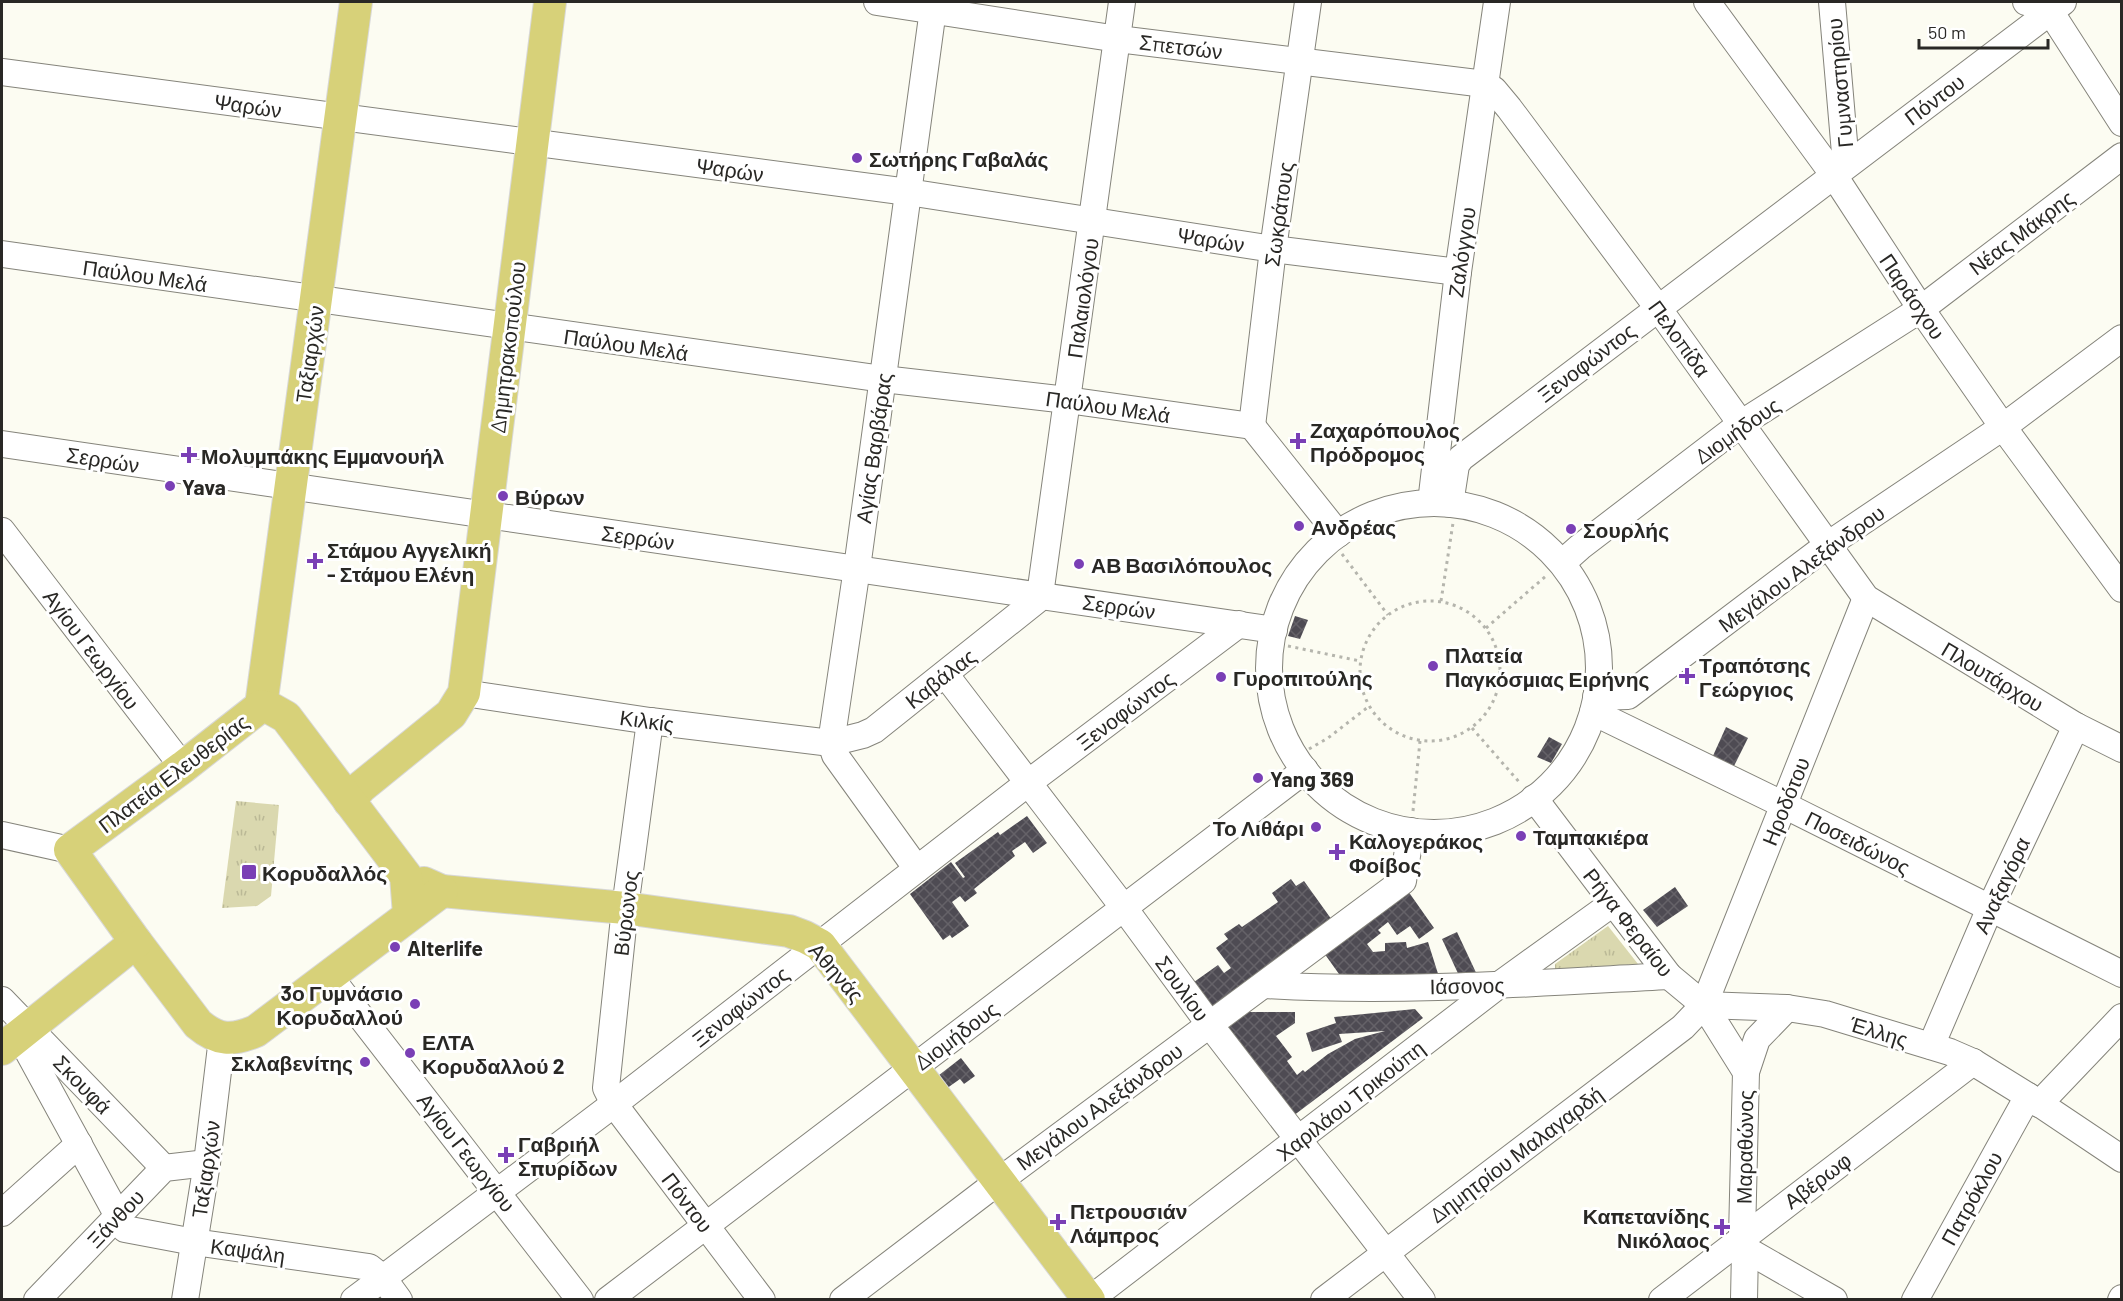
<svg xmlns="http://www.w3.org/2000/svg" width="2123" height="1301" font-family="Barlow,sans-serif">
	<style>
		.park { fill: url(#park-tufts) }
		.building { fill: url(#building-cross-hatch) }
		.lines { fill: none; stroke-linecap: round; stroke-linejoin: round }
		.minor-casing { stroke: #85847b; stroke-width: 28 }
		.major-casing { stroke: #d8d8d8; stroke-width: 34 }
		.path { stroke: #b5b5ad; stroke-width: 3; stroke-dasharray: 3 4.5; stroke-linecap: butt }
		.minor { stroke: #fff; stroke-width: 26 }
		.major { stroke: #d7d179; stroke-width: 32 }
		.poi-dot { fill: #7a3fb5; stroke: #fff; stroke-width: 2 }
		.labels { text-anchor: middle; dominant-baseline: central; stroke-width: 6; stroke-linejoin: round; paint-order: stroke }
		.street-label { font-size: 21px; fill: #292825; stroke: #fff }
		.poi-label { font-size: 21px; font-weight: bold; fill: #292825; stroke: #fff; text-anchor: start }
	</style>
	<defs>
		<pattern id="park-tufts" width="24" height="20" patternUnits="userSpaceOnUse" patternTransform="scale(1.5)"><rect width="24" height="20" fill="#dad8af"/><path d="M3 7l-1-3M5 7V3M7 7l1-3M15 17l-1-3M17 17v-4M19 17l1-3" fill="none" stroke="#bbb996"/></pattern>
		<pattern id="building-cross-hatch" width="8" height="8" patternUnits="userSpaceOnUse" patternTransform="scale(1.5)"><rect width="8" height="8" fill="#4e4b53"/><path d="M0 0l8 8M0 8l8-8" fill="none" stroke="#656268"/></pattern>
	</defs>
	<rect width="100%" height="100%" fill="#fcfcf2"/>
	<g class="park">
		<path d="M236 801 279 805 271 896 257 906 222 908Z"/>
		<path d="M1608 926 1638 964 1555 969V964Z"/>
	</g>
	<g class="building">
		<path d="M1295 616 1308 620 1300 639 1288 636Z"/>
		<path d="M1726 727 1748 738 1733 768 1712 758Z"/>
		<path d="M1549 737 1562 744 1551 763 1537 757Z"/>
		<path d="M1027 816 1047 843 1033 853 1025 842 1012 851 1015 856 974 889 977 893 965 902 960 896 952 902 969 926 952 938 950 935 943 940 910 894 951 862 963 878 965 877 955 863 998 832 1000 835Z"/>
		<path d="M1291 879 1296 886 1304 881 1337 927 1211 1019 1187 987 1218 965 1224 973 1231 968 1216 948 1228 939 1224 934 1239 924 1242 927 1278 902 1272 893Z"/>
		<path d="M1675 887 1688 906 1657 927 1643 910Z"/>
		<path d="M1408 891 1434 928 1419 939 1410 926 1397 935 1388 922 1378 930 1381 933 1367 944 1373 952 1385 951V943L1406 942 1407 948 1428 942 1440 980 1344 981 1324 953Z"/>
		<path d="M1457 932 1479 979 1462 982 1442 939Z"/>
		<path d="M1415 1009 1423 1018 1293 1116 1224 1027 1244 1012H1295V1023L1276 1036 1292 1057 1287 1061 1297 1075 1303 1070 1305 1072 1328 1054 1355 1039 1385 1031 1339 1034 1342 1042 1312 1052 1306 1033 1336 1023 1334 1017Z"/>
		<path d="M961 1058 975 1076 964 1084 960 1079 943 1091 934 1079Z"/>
	</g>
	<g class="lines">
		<g class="minor-casing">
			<g id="minor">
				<path d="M877 2 1118 39 1485 84 1494 90 1509 108 1658 308 1866 598 2076 726 2122 749"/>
				<path d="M1707 2 1833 174 1921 309 2003 427 2122 589"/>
				<path d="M1832 2 1846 165"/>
				<path d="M2026 2 2035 4 2050 11 2122 123"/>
				<path d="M2 72 908 192 1273 249 1458 272"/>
				<path d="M2 254 883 379 1067 400 1252 426"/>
				<path d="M1252 426 1273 249 1308 2"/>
				<path d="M1252 426 1338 534"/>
				<path d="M2 444 1274 630"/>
				<path d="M1431 503 1458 272 1497 2"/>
				<circle cx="1434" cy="668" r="165"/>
				<path d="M1450 504 1456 465 1461 458 2063 2"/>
				<path d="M2 531 183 767"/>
				<path d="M1562 563 1580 547 1742 423 1921 309 2122 156"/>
				<path d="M945 674 1124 908 1210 1025 1422 1300"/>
				<path d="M464 693 650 721 831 743 863 735 874 730 1037 600 1040 595 1122 2"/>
				<path d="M1596 697 1628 696 1829 544 2003 427 2122 338"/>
				<path d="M1593 712 1784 805 2122 974"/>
				<path d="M650 721 625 908 606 1088 614 1104 762 1300"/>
				<path d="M1534 798 1669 976 1704 1005 1746 1072"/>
				<path d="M2 835 70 850"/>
				<path d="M917 869 835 755 831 743 857 568 934 2"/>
				<path d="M330 977 580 1300"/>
				<path d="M1265 985C1399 993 1534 983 1669 976"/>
				<path d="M2 1000 164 1168"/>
				<path d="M1704 1005 1787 1008 1825 1014 1950 1052 1973 1062 2028 1096 2122 1159"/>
				<path d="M19 1035 125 1229 194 1242 369 1267 383 1278 399 1300"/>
				<path d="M1931 1046 1990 908 2076 726"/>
				<path d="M2039 1104 2122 1017"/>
				<path d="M2 1213 79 1144"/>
				<path d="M1745 1249 1834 1300"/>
				<path d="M37 1300 164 1168 207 1163"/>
				<path d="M185 1300 207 1163 222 1038"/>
				<path d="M354 1300 614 1104 1028 783 1239 624"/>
				<path d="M608 1300 1305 770"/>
				<path d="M843 1300 999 1181 1403 881 1411 831"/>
				<path d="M1089 1300 1499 985 1613 903"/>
				<path d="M1324 1300 1683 1027 1704 1005 1866 598"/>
				<path d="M1662 1300 1973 1062"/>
				<path d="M1744 1300 1745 1249 1742 1236 1746 1072 1757 1039 1787 1008"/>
				<path d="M1915 1300 2028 1096"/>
				<path d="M2121 1300 2122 1298"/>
			</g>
		</g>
		<g class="major-casing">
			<g id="major">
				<path d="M261 706 356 2"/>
				<path d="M349 801 361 787 451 714 464 693 550 2"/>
				<path d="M424 883 442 891 625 908 789 931 805 937 820 945 1089 1300"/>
				<path d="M409 915 406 876 286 717 270 708 261 706 183 767 70 850 136 942 198 1024C218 1041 232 1041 256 1031L442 891"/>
				<path d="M2 1049 136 942"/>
			</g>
		</g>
		<g class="path">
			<path d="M1342 554 1388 615"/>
			<circle cx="1430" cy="671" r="70"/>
			<path d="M1441 601 1453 523"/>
			<path d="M1486 628 1546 576"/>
			<path d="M1288 646 1360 661"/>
			<path d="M1500 681 1579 687"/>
			<path d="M1472 728 1520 783"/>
			<path d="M1309 749 1328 738 1368 707"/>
			<path d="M1413 811 1420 741"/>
		</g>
		<use href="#minor" class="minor"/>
		<use href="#major" class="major"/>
	</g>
	<g class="poi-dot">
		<circle cx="857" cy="158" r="6"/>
		<path d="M1295 432h6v6h6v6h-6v6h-6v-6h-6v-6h6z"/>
		<path d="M186 446h6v6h6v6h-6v6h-6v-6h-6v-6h6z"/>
		<circle cx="170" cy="486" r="6"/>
		<circle cx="503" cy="496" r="6"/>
		<circle cx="1299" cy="526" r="6"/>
		<circle cx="1571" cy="529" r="6"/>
		<path d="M312 552h6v6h6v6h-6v6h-6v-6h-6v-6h6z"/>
		<circle cx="1079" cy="564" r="6"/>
		<circle cx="1433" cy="666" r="6"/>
		<path d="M1684 667h6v6h6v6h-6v6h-6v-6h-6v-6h6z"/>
		<circle cx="1221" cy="677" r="6"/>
		<circle cx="1258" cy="778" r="6"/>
		<circle cx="1316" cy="827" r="6"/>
		<circle cx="1521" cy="836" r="6"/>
		<path d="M1334 843h6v6h6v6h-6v6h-6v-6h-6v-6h6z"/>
		<rect x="241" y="864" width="16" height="16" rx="3"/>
		<circle cx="395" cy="947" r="6"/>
		<circle cx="415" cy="1004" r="6"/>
		<circle cx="410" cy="1053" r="6"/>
		<circle cx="365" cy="1062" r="6"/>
		<path d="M503 1146h6v6h6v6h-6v6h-6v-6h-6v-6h6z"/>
		<path d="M1055 1213h6v6h6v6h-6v6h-6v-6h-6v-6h6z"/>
		<path d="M1719 1218h6v6h6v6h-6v6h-6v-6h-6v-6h6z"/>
	</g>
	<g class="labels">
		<g class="street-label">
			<text transform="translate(1181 46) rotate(7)">Σπετσών</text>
			<text transform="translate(1839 83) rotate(-95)">Γυμναστηρίου</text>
			<text transform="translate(1934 99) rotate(-37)">Πόντου</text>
			<text transform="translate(248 105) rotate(8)">Ψαρών</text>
			<text transform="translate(730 169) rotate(8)">Ψαρών</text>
			<text transform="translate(1278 214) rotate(-82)">Σωκράτους</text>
			<text transform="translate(2021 232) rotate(-37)">Νέας Μάκρης</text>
			<text transform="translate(1211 239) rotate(9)">Ψαρών</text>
			<text transform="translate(1461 252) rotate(-82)">Ζαλόγγου</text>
			<text transform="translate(145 275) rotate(8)">Παύλου Μελά</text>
			<text transform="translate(1913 296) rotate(56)">Παράσχου</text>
			<text transform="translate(1082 298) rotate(-82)">Παλαιολόγου</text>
			<text transform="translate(1680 338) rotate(54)">Πελοπίδα</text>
			<text transform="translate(626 344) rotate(8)">Παύλου Μελά</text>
			<text transform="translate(507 347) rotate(-83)">Δημητρακοπούλου</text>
			<text transform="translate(309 354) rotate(-82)">Ταξιαρχών</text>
			<text transform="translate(1586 362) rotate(-37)">Ξενοφώντος</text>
			<text transform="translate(1108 406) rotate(8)">Παύλου Μελά</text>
			<text transform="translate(1737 430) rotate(-35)">Διομήδους</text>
			<text transform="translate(873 448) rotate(-82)">Αγίας Βαρβάρας</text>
			<text transform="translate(103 459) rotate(9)">Σερρών</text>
			<text transform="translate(638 537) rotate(8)">Σερρών</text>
			<text transform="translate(1801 568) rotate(-36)">Μεγάλου Αλεξάνδρου</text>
			<text transform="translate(1119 606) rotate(8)">Σερρών</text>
			<text transform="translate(92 649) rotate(53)">Αγίου Γεωργίου</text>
			<text transform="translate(1993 676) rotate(31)">Πλουτάρχου</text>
			<text transform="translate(940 678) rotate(-38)">Καβάλας</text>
			<text transform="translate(1125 710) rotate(-37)">Ξενοφώντος</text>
			<text transform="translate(647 720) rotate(8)">Κιλκίς</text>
			<text transform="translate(173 773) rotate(-37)">Πλατεία Ελευθερίας</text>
			<text transform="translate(1785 801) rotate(-68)">Ηροδότου</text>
			<text transform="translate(1858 842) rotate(27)">Ποσειδώνος</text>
			<text transform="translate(2001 885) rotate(-65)">Αναξαγόρα</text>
			<text transform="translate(625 913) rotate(-83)">Βύρωνος</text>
			<text transform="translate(1629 922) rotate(52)">Ρήγα Φεραίου</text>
			<text transform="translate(837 972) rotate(49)">Αθηνάς</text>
			<text transform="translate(1467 985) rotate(-1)">Ιάσονος</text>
			<text transform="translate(1183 988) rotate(54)">Σουλίου</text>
			<text transform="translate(740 1006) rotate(-38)">Ξενοφώντος</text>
			<text transform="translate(1879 1031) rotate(17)">Έλλης</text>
			<text transform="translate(956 1035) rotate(-37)">Διομήδους</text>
			<text transform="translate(83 1084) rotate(46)">Σκουφά</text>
			<text transform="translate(1350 1100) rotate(-38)">Χαριλάου Τρικούπη</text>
			<text transform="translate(1099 1106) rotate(-36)">Μεγάλου Αλεξάνδρου</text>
			<text transform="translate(1744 1147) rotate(-89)">Μαραθώνος</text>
			<text transform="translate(467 1152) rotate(52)">Αγίου Γεωργίου</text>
			<text transform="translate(1516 1154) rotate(-37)">Δημητρίου Μαλαγαρδή</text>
			<text transform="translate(205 1169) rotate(-82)">Ταξιαρχών</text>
			<text transform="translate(1817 1180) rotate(-37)">Αβέρωφ</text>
			<text transform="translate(1971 1198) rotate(-61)">Πατρόκλου</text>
			<text transform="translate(688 1202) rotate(53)">Πόντου</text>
			<text transform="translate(115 1218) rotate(-46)">Ξάνθου</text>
			<text transform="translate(248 1250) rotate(8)">Καψάλη</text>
		</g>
		<g class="poi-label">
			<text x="869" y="158">Σωτήρης Γαβαλάς</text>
			<text x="1310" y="429">Ζαχαρόπουλος<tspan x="1310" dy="24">Πρόδρομος</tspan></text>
			<text x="201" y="455">Μολυμπάκης Εμμανουήλ</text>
			<text x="182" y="486">Yava</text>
			<text x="515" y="496">Βύρων</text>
			<text x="1311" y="526">Ανδρέας</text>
			<text x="1583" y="529">Σουρλής</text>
			<text x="327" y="549">Στάμου Αγγελική<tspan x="327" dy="24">- Στάμου Ελένη</tspan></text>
			<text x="1091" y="564">ΑΒ Βασιλόπουλος</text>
			<text x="1445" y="654">Πλατεία<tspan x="1445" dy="24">Παγκόσμιας Ειρήνης</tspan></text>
			<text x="1699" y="664">Τραπότσης<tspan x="1699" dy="24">Γεώργιος</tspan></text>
			<text x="1233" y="677">Γυροπιτούλης</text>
			<text x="1270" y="778">Yang 369</text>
			<text x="1304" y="827" text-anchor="end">Το Λιθάρι</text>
			<text x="1533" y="836">Ταμπακιέρα</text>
			<text x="1349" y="840">Καλογεράκος<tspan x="1349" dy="24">Φοίβος</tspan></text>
			<text x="262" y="872">Κορυδαλλός</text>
			<text x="407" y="947">Alterlife</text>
			<text x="403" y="992" text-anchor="end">3ο Γυμνάσιο<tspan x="403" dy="24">Κορυδαλλού</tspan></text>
			<text x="422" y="1041">ΕΛΤΑ<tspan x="422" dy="24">Κορυδαλλού 2</tspan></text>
			<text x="353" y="1062" text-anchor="end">Σκλαβενίτης</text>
			<text x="518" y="1143">Γαβριήλ<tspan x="518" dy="24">Σπυρίδων</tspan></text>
			<text x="1070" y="1210">Πετρουσιάν<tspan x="1070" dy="24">Λάμπρος</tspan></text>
			<text x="1710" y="1215" text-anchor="end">Καπετανίδης<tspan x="1710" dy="24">Νικόλαος</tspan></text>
		</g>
	</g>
	<rect width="2123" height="1301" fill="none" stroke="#292825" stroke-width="6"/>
	<path d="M1919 39v9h129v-9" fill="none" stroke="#292825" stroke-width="3"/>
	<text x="1928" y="39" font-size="18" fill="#292825" stroke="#ffffff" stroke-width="4.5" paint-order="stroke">50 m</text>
</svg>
